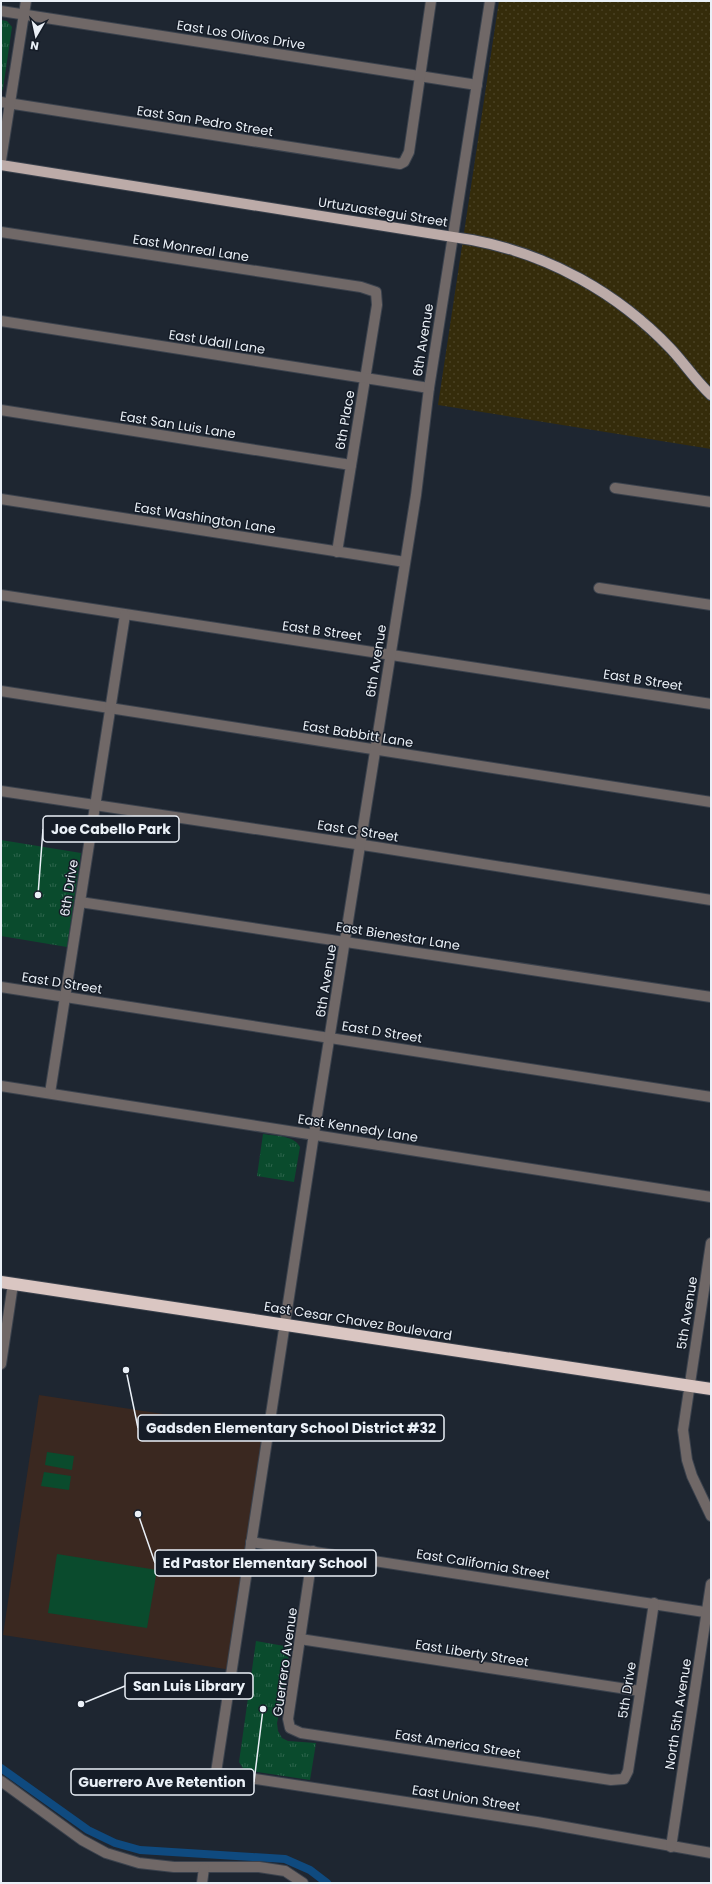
<svg xmlns="http://www.w3.org/2000/svg" width="712" height="1884" font-family="Poppins,sans-serif">
	<style>
		.education { fill: #3a2820 }
		.sand { fill: url(#sand-dots) }
		.park { fill: url(#park-tufts) }
		.garden { fill: #0a4b2d }
		.lines { fill: none; stroke-linecap: round; stroke-linejoin: round }
		.canal { stroke: #0f4a7f; stroke-width: 8 }
		.minor-casing { stroke: #3b424d; stroke-width: 12 }
		.major-casing { stroke: #3b424d; stroke-width: 12 }
		.highway-casing { stroke: #3b424d; stroke-width: 14 }
		.minor { stroke: #706867; stroke-width: 10 }
		.major { stroke: #bcaba8; stroke-width: 10 }
		.highway { stroke: #dac6c2; stroke-width: 12 }
		.labels { text-anchor: middle; dominant-baseline: central; stroke-width: 3; stroke-linejoin: round; paint-order: stroke }
		.street-label { font-size: 13px; fill: #eaf0f7; stroke: #151c27 }
		.leader { fill: none; stroke: #eaf0f7; stroke-width: 1.5 }
		.callout-dot { fill: #eaf0f7; stroke: #151c27; stroke-width: 1.5 }
		.callout { fill: #151c27; stroke: #eaf0f7; stroke-width: 1.5 }
		.callout-label { font-size: 14px; text-anchor: middle; font-weight: bold; fill: #eaf0f7 }
	</style>
	<defs>
		<pattern id="sand-dots" width="8" height="8" patternUnits="userSpaceOnUse"><rect width="8" height="8" fill="#352c0b"/><path d="M2 2h.1M6 6h.1" fill="none" stroke="#494123" stroke-width="1.8" stroke-linecap="round"/></pattern>
		<pattern id="park-tufts" width="24" height="20" patternUnits="userSpaceOnUse"><rect width="24" height="20" fill="#0a4b2d"/><path d="M3 7l-1-3M5 7V3M7 7l1-3M15 17l-1-3M17 17v-4M19 17l1-3" fill="none" stroke="#2e654c"/></pattern>
	</defs>
	<rect width="100%" height="100%" fill="#1e2631"/>
	<path class="education" d="M39 1395 268 1430 232 1670 3 1635Z"/>
	<path class="sand" d="M499 1H711V449L438 405Z"/>
	<g class="park">
		<path d="M1 20 7 21 12 27 3 89 1 93Z"/>
		<path d="M1 840 81 853 67 947 1 936Z"/>
		<path d="M263 1134C275 1136 294 1135 300 1147L294 1182 257 1176Z"/>
		<path d="M256 1641 290 1647 283 1695 277 1723 278 1731 282 1738 288 1741 316 1743 310 1780 244 1770 239 1762Z"/>
	</g>
	<g class="garden">
		<path d="M47 1452 74 1456 72 1470 45 1465Z"/>
		<path d="M44 1472 71 1476 69 1490 41 1486Z"/>
		<path d="M57 1554 157 1570 147 1628 48 1613Z"/>
	</g>
	<g class="lines">
		<path class="canal" d="M1 1768 88 1830 115 1843 140 1850 285 1859 310 1870 327 1883"/>
		<g class="minor-casing">
			<g id="minor">
				<path d="M1 11 477 85"/>
				<path d="M1 102 400 164 404 162 409 152 431 1"/>
				<path d="M1 160 26 1"/>
				<path d="M1 232 361 287 376 292 377 305 337 552"/>
				<path d="M1 321 429 388"/>
				<path d="M1 410 351 465"/>
				<path d="M615 488 711 502"/>
				<path d="M1 499 405 562"/>
				<path d="M599 588 711 605"/>
				<path d="M1 595 711 704"/>
				<path d="M1 691 711 802"/>
				<path d="M1 791 376 847 711 900"/>
				<path d="M80 902 711 997"/>
				<path d="M1 987 711 1097"/>
				<path d="M1 1086 711 1197"/>
				<path d="M50 1093 125 615"/>
				<path d="M711 1243 683 1430 687 1460 692 1476 711 1516"/>
				<path d="M1 1364 13 1284"/>
				<path d="M251 1542 711 1613"/>
				<path d="M313 1551 288 1719 290 1728 301 1733 611 1780 624 1779 628 1771 654 1603"/>
				<path d="M300 1639 640 1691"/>
				<path d="M216 1773 537 1822 711 1853"/>
				<path d="M215 1779 314 1134 416 495 429 388 490 1"/>
				<path d="M1 1781 82 1840 106 1853 139 1863 174 1867H259L285 1871 303 1883"/>
				<path d="M671 1847 711 1584"/>
				<path d="M202 1883 204 1868"/>
			</g>
		</g>
		<g class="major-casing">
			<path id="major" d="M1 165 472 240C548 254 618 293 671 349 685 364 696 381 711 395"/>
		</g>
		<g class="highway-casing">
			<path id="highway" d="M1 1282 711 1389"/>
		</g>
		<use href="#minor" class="minor"/>
		<use href="#major" class="major"/>
		<use href="#highway" class="highway"/>
	</g>
	<g class="labels">
		<g class="street-label">
			<text transform="translate(241 35) rotate(9)">East Los Olivos Drive</text>
			<text transform="translate(205 121) rotate(9)">East San Pedro Street</text>
			<text transform="translate(383 212) rotate(9)">Urtuzuastegui Street</text>
			<text transform="translate(191 248) rotate(9)">East Monreal Lane</text>
			<text transform="translate(423 340) rotate(-81)">6th Avenue</text>
			<text transform="translate(217 342) rotate(9)">East Udall Lane</text>
			<text transform="translate(345 420) rotate(-80)">6th Place</text>
			<text transform="translate(178 425) rotate(9)">East San Luis Lane</text>
			<text transform="translate(205 518) rotate(9)">East Washington Lane</text>
			<text transform="translate(322 631) rotate(8)">East B Street</text>
			<text transform="translate(376 661) rotate(-81)">6th Avenue</text>
			<text transform="translate(643 680) rotate(9)">East B Street</text>
			<text transform="translate(358 734) rotate(9)">East Babbitt Lane</text>
			<text transform="translate(358 831) rotate(9)">East C Street</text>
			<text transform="translate(69 888) rotate(-81)">6th Drive</text>
			<text transform="translate(398 936) rotate(9)">East Bienestar Lane</text>
			<text transform="translate(326 981) rotate(-81)">6th Avenue</text>
			<text transform="translate(62 983) rotate(9)">East D Street</text>
			<text transform="translate(382 1032) rotate(9)">East D Street</text>
			<text transform="translate(358 1128) rotate(9)">East Kennedy Lane</text>
			<text transform="translate(687 1313) rotate(-81)">5th Avenue</text>
			<text transform="translate(358 1321) rotate(9)">East Cesar Chavez Boulevard</text>
			<text transform="translate(483 1564) rotate(9)">East California Street</text>
			<text transform="translate(472 1653) rotate(9)">East Liberty Street</text>
			<text transform="translate(285 1662) rotate(-82)">Guerrero Avenue</text>
			<text transform="translate(627 1690) rotate(-81)">5th Drive</text>
			<text transform="translate(678 1714) rotate(-81)">North 5th Avenue</text>
			<text transform="translate(458 1744) rotate(9)">East America Street</text>
			<text transform="translate(466 1798) rotate(9)">East Union Street</text>
		</g>
	</g>
	<path class="leader" d="M38 895L43 829M126 1370L138 1428M138 1514L155 1563M81 1704L125 1686M263 1709L254 1782"/>
	<g class="callout-dot">
		<circle cx="38" cy="895" r="4"/>
		<circle cx="126" cy="1370" r="4"/>
		<circle cx="138" cy="1514" r="4"/>
		<circle cx="81" cy="1704" r="4"/>
		<circle cx="263" cy="1709" r="4"/>
	</g>
	<g class="callout">
		<rect x="43" y="816" width="136" height="26" rx="4"/>
		<rect x="138" y="1415" width="306" height="26" rx="4"/>
		<rect x="155" y="1550" width="221" height="26" rx="4"/>
		<rect x="125" y="1673" width="128" height="26" rx="4"/>
		<rect x="71" y="1769" width="183" height="26" rx="4"/>
	</g>
	<g class="callout-label">
		<text x="111" y="834">Joe Cabello Park</text>
		<text x="291" y="1433">Gadsden Elementary School District #32</text>
		<text x="265" y="1568">Ed Pastor Elementary School</text>
		<text x="189" y="1691">San Luis Library</text>
		<text x="162" y="1787">Guerrero Ave Retention</text>
	</g>
	<rect width="712" height="1884" fill="none" stroke="#eaf0f7" stroke-width="4"/>
	<g transform="translate(36 36) rotate(189)" stroke="#151c27" stroke-width="3" paint-order="stroke">
	<path d="M0-3L7 15L0 10L-7 15Z" fill="#eaf0f7"/>
	<text y="-6" font-size="11" font-weight="bold" text-anchor="middle" fill="#eaf0f7">N</text>
	</g>
</svg>
